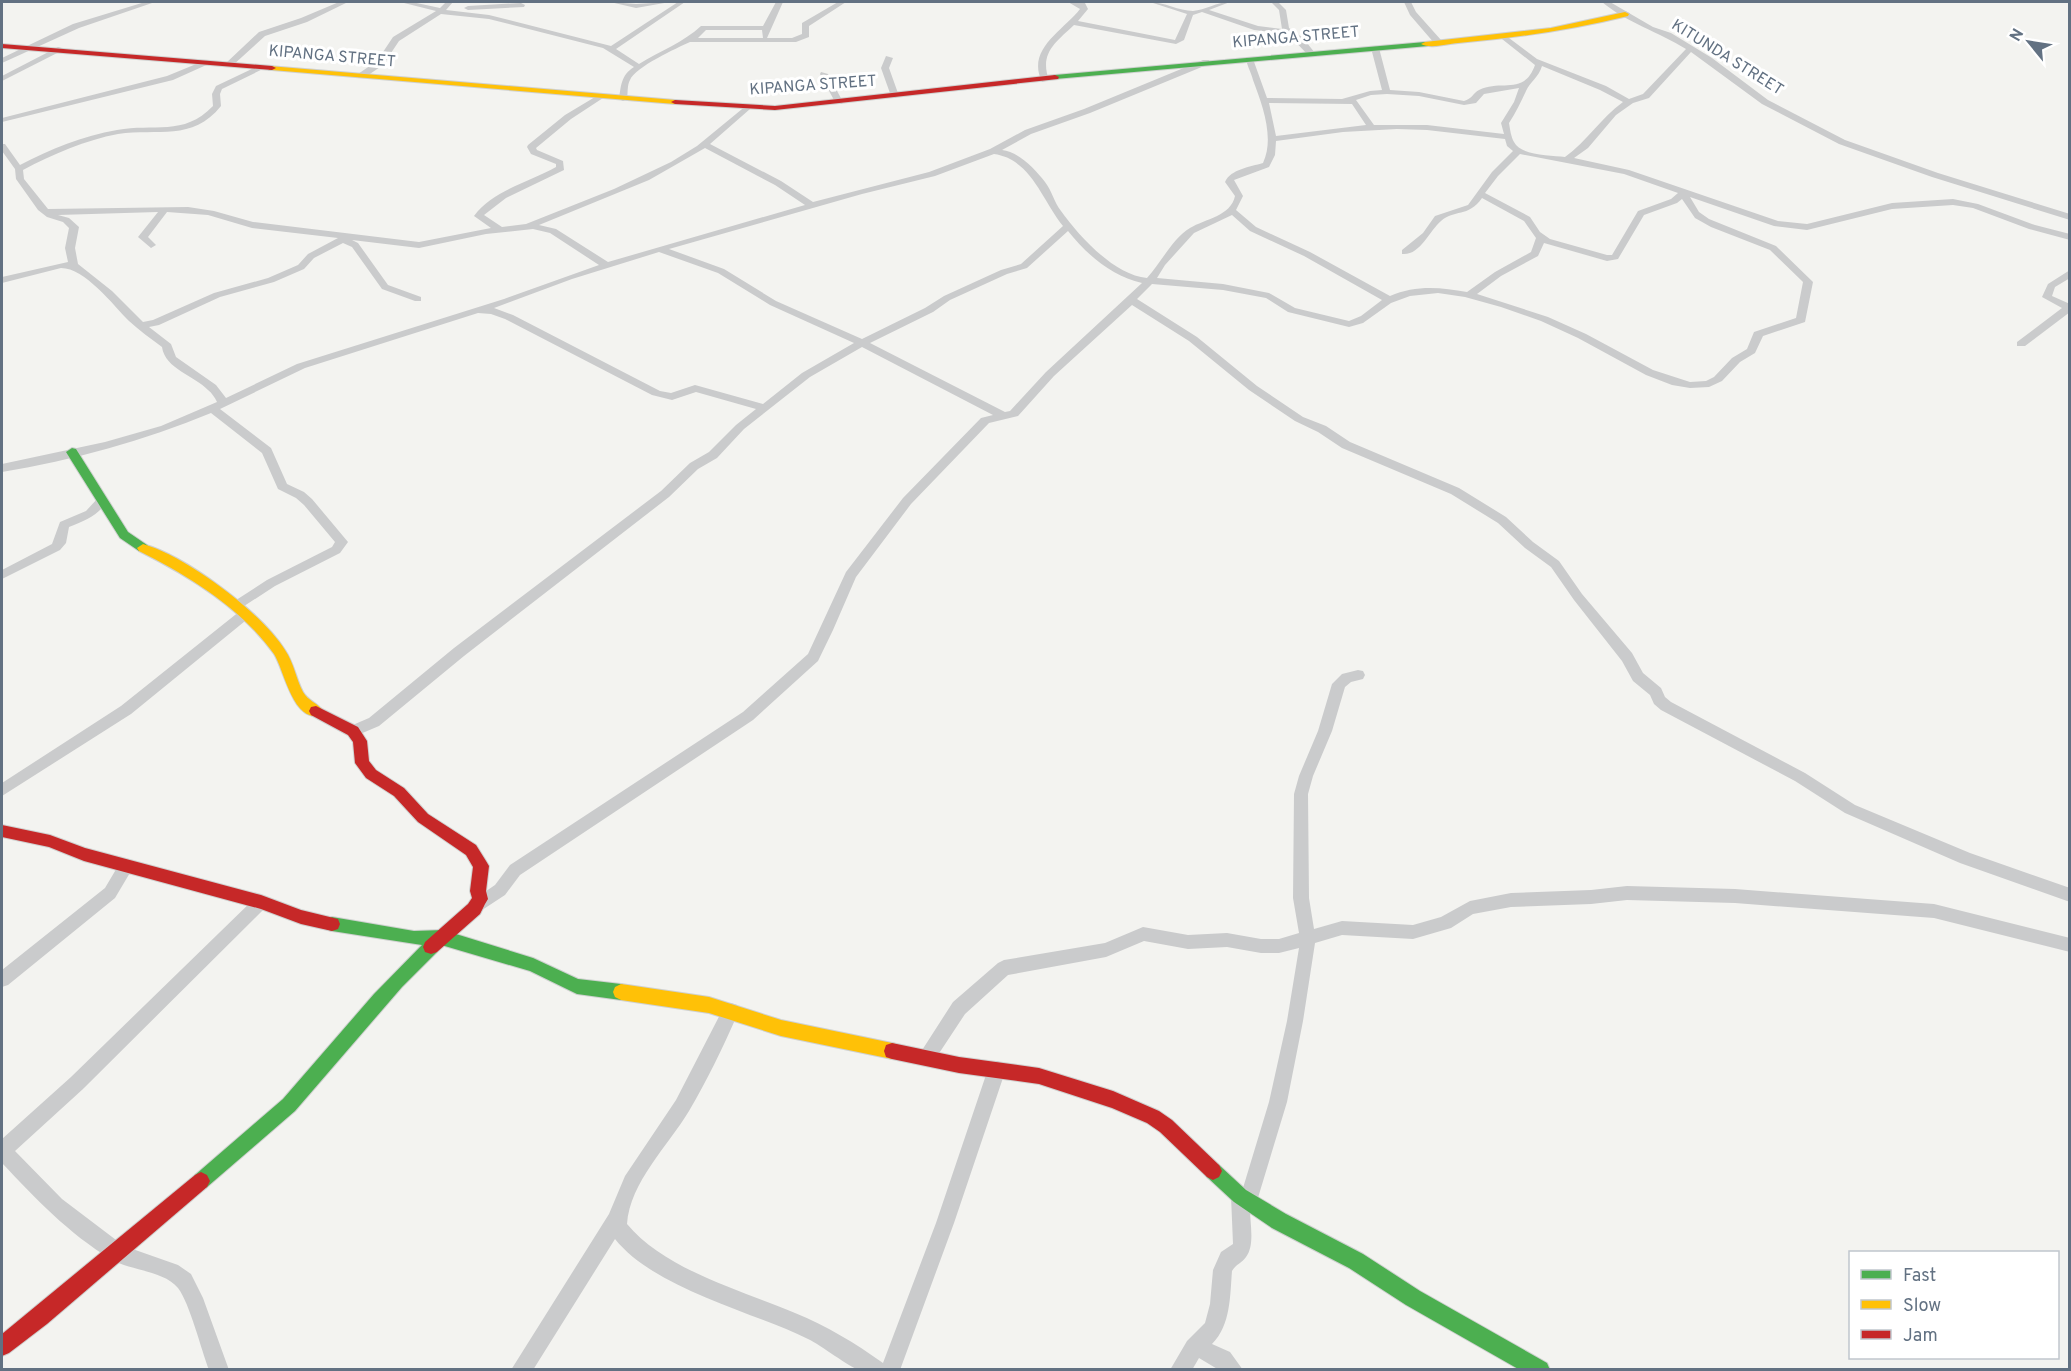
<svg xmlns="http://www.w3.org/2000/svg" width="2071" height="1371" font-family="Overpass,sans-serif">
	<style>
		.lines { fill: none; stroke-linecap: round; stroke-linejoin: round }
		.fast-casing { stroke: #cfd1d0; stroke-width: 2 }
		.slow-casing { stroke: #cfd1d0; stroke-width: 2 }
		.jam-casing { stroke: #cfd1d0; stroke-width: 2 }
		.street { fill: #cacbcc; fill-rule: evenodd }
		.fast { fill: #4caf50; fill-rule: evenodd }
		.slow { fill: #ffc107; fill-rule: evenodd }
		.jam { fill: #c62828; fill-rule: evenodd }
		.labels { text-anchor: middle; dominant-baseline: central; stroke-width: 6; stroke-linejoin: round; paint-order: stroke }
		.far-street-label { font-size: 16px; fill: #627182; stroke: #fff }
	</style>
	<rect width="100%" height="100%" fill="#f3f3f0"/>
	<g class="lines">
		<g class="fast-casing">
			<g id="fast">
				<path d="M1425 42H1428V46L1055 79 1051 77 1055 75Z"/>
				<path d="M72 448 76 449 128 532 147 545 149 548 147 551H139L120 538 66 452Z"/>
				<path d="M332 917 414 931 443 930 533 958 578 979 621 984 627 987 629 992 627 997 621 1000 577 994 530 971 438 944 437 952 402 987 295 1111 207 1187 201 1190 195 1187 192 1181 195 1175 283 1099 374 994 422 945 332 931 326 929 324 924 326 919Z"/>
				<path d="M1213 1162 1219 1165 1246 1190 1286 1214 1363 1254 1420 1291 1547 1363 1550 1370H1520L1406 1305 1349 1268 1272 1228 1234 1202 1207 1177 1204 1171 1207 1165Z"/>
			</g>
		</g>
		<g class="slow-casing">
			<g id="slow">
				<path d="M1625 12 1629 14 1628 16C1571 30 1515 38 1458 43 1447 44 1430 49 1421 44L1425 42 1551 28Z"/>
				<path d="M269 66 675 100 679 102 675 104 272 70H269Z"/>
				<path d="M143 544C186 556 261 612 285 650 294 663 296 679 303 692 308 701 318 703 323 711L321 715C293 724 284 669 274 654 241 608 189 576 139 551L137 548Z"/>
				<path d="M621 984 709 997 781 1020 892 1043 898 1045 900 1051 898 1057 892 1059 781 1036 709 1013 621 1000 615 997 613 992 615 987Z"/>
			</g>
		</g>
		<g class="jam-casing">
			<g id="jam">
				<path d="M2 44 272 66 276 68 272 70 2 48Z"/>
				<path d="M1055 75 1059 77 1058 79 775 110 675 104 671 102 675 100 775 106Z"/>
				<path d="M316 706 358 727 367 741 369 761 376 770 404 788 428 814 476 845 486 861 489 866 486 891 488 899 485 904 480 914 437 952 431 954 425 952 423 947 425 942 468 904 472 898 470 891 473 867 466 855 418 822 394 796 366 778 355 763 353 742 348 735 311 715 309 711 311 707Z"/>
				<path d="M2 825 50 835 85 848 261 895 301 910 338 919 340 924 338 929 332 931 301 924 261 909 84 861 49 847 2 837Z"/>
				<path d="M892 1043 959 1057 1039 1068 1113 1091 1159 1111 1172 1120 1219 1165 1222 1171 1219 1177 1213 1180 1207 1177 1160 1132 1147 1123 1112 1108 1039 1084 959 1073 892 1059 886 1057 884 1051 886 1045Z"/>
				<path d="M201 1172 207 1175 210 1181 207 1187 47 1324 9 1353 2 1356V1334L195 1175Z"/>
			</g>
		</g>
		<g class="street">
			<path d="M145 2H155L79 28 2 63V58L73 24Z"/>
			<path d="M339 2H348L307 22 265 36 232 66 225 64 259 32 301 18Z"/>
			<path d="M400 2H412L440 8 446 2H453L446 10 489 15 611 46 678 2H685L616 49 639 64C660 51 684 42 701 26H763L776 2H783L767 38H792L802 34V23L838 2H846L809 26V37L796 42H690C677 48 635 67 630 80 627 85 628 93 627 99L623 101 619 99C621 86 621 75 634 67L603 48 489 19 441 14 399 41 383 65 364 78H358V74L377 61 393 37 436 11ZM706 30H762L763 38H698Z"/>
			<path d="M610 2 636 4 670 2 636 8Z"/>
			<path d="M1068 2 1085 3 1088 9 1078 21 1175 40 1187 14 1150 2C1164 2 1179 11 1193 11 1205 10 1217 2 1230 2L1209 10 1258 26 1282 29 1279 10 1271 2H1278L1286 10 1289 28 1303 38 1315 53 1308 55 1288 34 1254 30 1202 12 1193 15 1184 40 1176 44 1074 25C1056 42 1039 53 1049 80L1042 82C1026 49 1063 31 1080 9Z"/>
			<path d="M1404 2H1411L1416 12 1441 40V44H1435L1410 15Z"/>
			<path d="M1602 2H1610L1653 27 1671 33 1712 58 1768 100 1845 140 1938 173 2070 214V220L1932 177 1839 144 1762 104 1691 52 1649 98 1633 103 1616 115 1588 148 1574 158 1629 170 1778 221 1807 224 1892 203 1953 199 1978 204 2035 225 2070 234V240L2029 229 1973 208 1953 205 1892 209 1807 230 1774 226 1690 197 1699 212 1709 219 1776 246 1813 282 1805 322 1763 336 1755 353 1740 362 1722 381 1709 387 1690 388 1672 385 1646 375 1578 338 1541 321 1501 307 1465 297 1438 293 1410 296 1391 303 1363 323 1349 327 1288 312 1266 298 1223 290 1152 284 1137 299 1197 337 1257 386 1303 417 1326 426 1350 442 1459 488 1506 517 1533 542 1559 561 1582 594 1632 653 1643 673 1661 688 1665 697 1671 702 1805 773 1855 805 1970 853 2070 888V902L1960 863 1845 813 1795 781 1661 710 1654 704 1650 695 1633 681 1622 661 1574 600 1551 567 1525 548 1498 523 1451 494 1342 448 1318 432 1295 421 1249 390 1189 341 1132 305 1054 376 1018 416 989 423 911 504 856 577 833 630 818 661 753 720 520 875 505 895 476 914 470 912 468 907 470 902 495 885 510 865 743 712 808 654 846 572 903 498 981 418 993 415 862 347 810 377 744 429 717 458 698 469 669 497 464 656 379 726 353 737 348 735 346 731 348 727 369 718 454 648 661 491 690 463 709 452 736 425 756 409 696 392 672 400 652 395 505 319 491 314 478 313 305 368 220 409 271 448 287 484 304 492 312 499 348 542 340 553 275 586 235 612 229 607 230 604 267 580 332 547 335 542 304 505 296 498 278 489 262 453 211 413C144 441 73 460 2 472V464L105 442 161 426 217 402C215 398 212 393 208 390 195 376 165 369 162 347 151 339 139 330 129 321 113 305 85 268 61 268L2 283V277L68 262 65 248 69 228 63 222 47 217 38 210 16 179 15 169 2 151V144H5L20 165C50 149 83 136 117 130 154 123 183 137 213 106L212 94 216 86 260 65 267 67 222 89 220 94 221 106C192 142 158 128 118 134 86 140 53 154 23 170L24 179 48 209 188 207 214 211 253 222 419 242 491 228 474 216C493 190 530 182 556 167V164L531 154 527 147 528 145 565 115 600 94 604 96 603 98 571 119 536 148 537 150 563 161 564 170 506 198 484 215 502 227 526 224 614 189 671 162 697 146 747 105H750V109L710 144 781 181 813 202 929 172 990 149 1025 130 1084 109 1203 60H1209V64L1090 113 1031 134 1002 150C1019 152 1035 169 1045 182 1052 191 1054 202 1061 211 1079 236 1114 275 1147 278 1161 263 1172 239 1190 228 1205 219 1231 216 1235 196L1225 182C1231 169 1250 167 1263 163 1275 138 1262 104 1253 80 1251 72 1246 64 1246 57L1253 59 1267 98 1342 99 1370 91 1382 90 1371 48 1375 46 1379 48 1390 90 1419 92 1464 101C1472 99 1473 93 1479 90 1502 79 1524 96 1535 65L1502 39 1501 37 1505 35 1537 59 1606 86 1629 99 1643 94 1686 49C1659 32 1627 23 1602 2ZM1542 66 1600 90 1623 102C1601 118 1587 141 1565 157 1551 155 1521 156 1514 142 1511 137 1510 129 1509 123 1516 112 1521 102 1526 91 1530 82 1539 77 1542 66ZM1519 88 1514 102 1501 123 1504 134 1427 125H1374L1356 100 1371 95 1387 94 1419 96 1464 105 1476 103 1484 94ZM1269 103 1352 104 1366 125 1276 136ZM1397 129 1427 130 1505 139 1507 146 1513 151 1492 172 1468 205 1435 216 1423 233 1402 250V254C1420 256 1429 231 1441 221 1454 209 1468 218 1482 198L1524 221 1536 238 1531 252 1495 272 1467 292C1440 287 1415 285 1390 296L1310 252 1256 227 1236 210 1243 196 1234 180 1269 167 1275 155 1276 141 1343 132ZM705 148 775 185 805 205 608 262 556 229 539 225 649 180ZM994 154C1031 159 1042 200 1063 226L1021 264 1001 270 944 296 925 308 862 339 776 301 724 269 669 249 862 194 935 176ZM1520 154 1624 174 1678 193 1671 199 1638 211 1612 255H1607L1550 239 1540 232 1530 217 1485 193 1498 176ZM1682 199 1695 218 1711 227 1770 250 1803 282 1796 318 1754 332 1747 349 1732 358 1714 377 1706 381 1690 382 1653 370 1586 334 1548 317 1477 294 1501 276 1538 256 1544 243 1607 261 1618 259 1644 215 1677 203ZM158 212 138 237 151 248 156 245 148 237 167 212 208 215 252 228 338 238 308 254 298 265 268 278 214 293 153 320 143 322 112 291 78 264 75 248 79 227 69 218 58 215ZM1232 215 1250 231 1304 256 1382 300 1361 316 1349 321 1295 308 1269 293 1223 284 1157 278 1165 265 1194 233ZM533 229 550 233 599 265 504 299 297 364 226 398 216 385 176 357 171 344 149 327 159 325 220 297 274 282 304 269 314 258 343 243 352 247 382 289 415 301H421V297L388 285 358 243 352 240 419 248 486 234ZM1068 231C1087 255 1112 276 1142 283L1046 372 1010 411 1005 412 870 343 933 312 950 300 1007 274 1027 268ZM659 252 718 273 770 305 854 343 802 373 763 404 695 385 671 393 660 391 513 315 494 308 572 279Z"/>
			<path d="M521 3 525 5 524 7 468 10 464 8 468 6Z"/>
			<path d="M58 47 65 49 2 81V76Z"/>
			<path d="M886 56 893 58 889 68 899 96 895 98 891 96 881 68Z"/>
			<path d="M206 60 213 62 173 80 2 122V118L167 76Z"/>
			<path d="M821 72 828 74 843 102 842 104 835 102 820 74Z"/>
			<path d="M2070 270V278L2055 287 2052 296 2070 304V312L2025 346H2017V342L2062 308 2042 297 2048 284Z"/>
			<path d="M102 497 106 498 108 501C97 516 86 520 69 527L66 543 60 550 2 579V570L52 544 60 522 86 511 98 498Z"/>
			<path d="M245 609 251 614 250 617 131 714 2 796V783L121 706 240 611Z"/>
			<path d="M1358 670 1363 671 1365 675 1363 679 1351 682 1345 687 1332 731 1313 776 1308 794 1309 898 1314 929 1342 921 1413 925 1441 917 1470 901 1511 893 1591 890 1627 886 1735 889 1934 904 2070 938V952L1934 918 1735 903 1627 900 1591 904 1511 907 1473 914 1451 928 1413 939 1342 935 1315 943 1303 1021 1287 1102 1257 1201 1254 1207 1250 1209C1250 1224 1255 1245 1246 1257 1242 1263 1236 1264 1232 1271 1230 1295 1231 1325 1212 1344L1230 1352 1243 1370H1219L1199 1358 1192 1370H1170L1187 1341 1205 1323 1210 1304 1213 1270 1221 1252 1233 1244 1231 1196 1234 1190 1243 1188 1269 1102 1287 1021 1299 948 1279 953H1261L1227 947 1188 949 1144 941 1106 957 1008 975 965 1014 932 1064 926 1066 920 1064 917 1058 953 1002 998 963 1004 960 1105 943 1143 927 1188 935 1227 933 1261 939H1279L1299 933 1293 898 1294 794 1299 776 1318 731 1332 684 1342 674Z"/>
			<path d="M126 859 131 861 134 866 115 898 8 985 2 987V970L105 888 121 861Z"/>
			<path d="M261 895 266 897 269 902 266 907 83 1089 15 1151 62 1199 124 1246 178 1265 191 1274 203 1298 229 1370H209C201 1349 190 1304 178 1288 163 1270 130 1271 111 1259 69 1234 35 1198 2 1163V1139L71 1077 256 897Z"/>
			<path d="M731 1003 737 1005 739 1011C724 1045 708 1079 689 1111 668 1146 630 1182 627 1224 665 1270 741 1290 795 1313 827 1326 855 1343 883 1363L936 1223 988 1069 991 1063 997 1061 1003 1063 1006 1069 954 1223 900 1370C888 1370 871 1371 859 1370 849 1367 821 1345 808 1339 751 1311 655 1289 615 1239L533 1370H511L609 1214 625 1176 676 1100 725 1005Z"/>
		</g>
		<use href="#fast" class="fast"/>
		<use href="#slow" class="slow"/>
		<use href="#jam" class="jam"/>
	</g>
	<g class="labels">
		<g class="far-street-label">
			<text transform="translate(1296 38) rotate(-5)">KIPANGA STREET</text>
			<text transform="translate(332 57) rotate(5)">KIPANGA STREET</text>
			<text transform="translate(1727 58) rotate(32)">KITUNDA STREET</text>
			<text transform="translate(813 86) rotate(-4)">KIPANGA STREET</text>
		</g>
	</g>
	<rect width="2071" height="1371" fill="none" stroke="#627182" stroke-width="6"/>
	<rect x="1849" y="1251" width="210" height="108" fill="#ffffff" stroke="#c0c6cd" stroke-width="1.5"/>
	<rect x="1861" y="1270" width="30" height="9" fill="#4caf50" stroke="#c0c6cd" stroke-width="1.5"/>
	<text x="1903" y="1281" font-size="18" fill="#627182">Fast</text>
	<rect x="1861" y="1300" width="30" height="9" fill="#ffc107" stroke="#c0c6cd" stroke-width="1.5"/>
	<text x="1903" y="1311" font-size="18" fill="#627182">Slow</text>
	<rect x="1861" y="1330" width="30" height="9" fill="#c62828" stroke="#c0c6cd" stroke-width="1.5"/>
	<text x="1903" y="1341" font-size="18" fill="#627182">Jam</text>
	<g transform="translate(2029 42) rotate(300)" stroke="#ffffff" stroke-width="4.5" paint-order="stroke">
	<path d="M0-4.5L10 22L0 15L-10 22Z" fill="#627182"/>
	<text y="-9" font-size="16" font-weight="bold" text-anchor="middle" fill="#627182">N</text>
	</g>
</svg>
